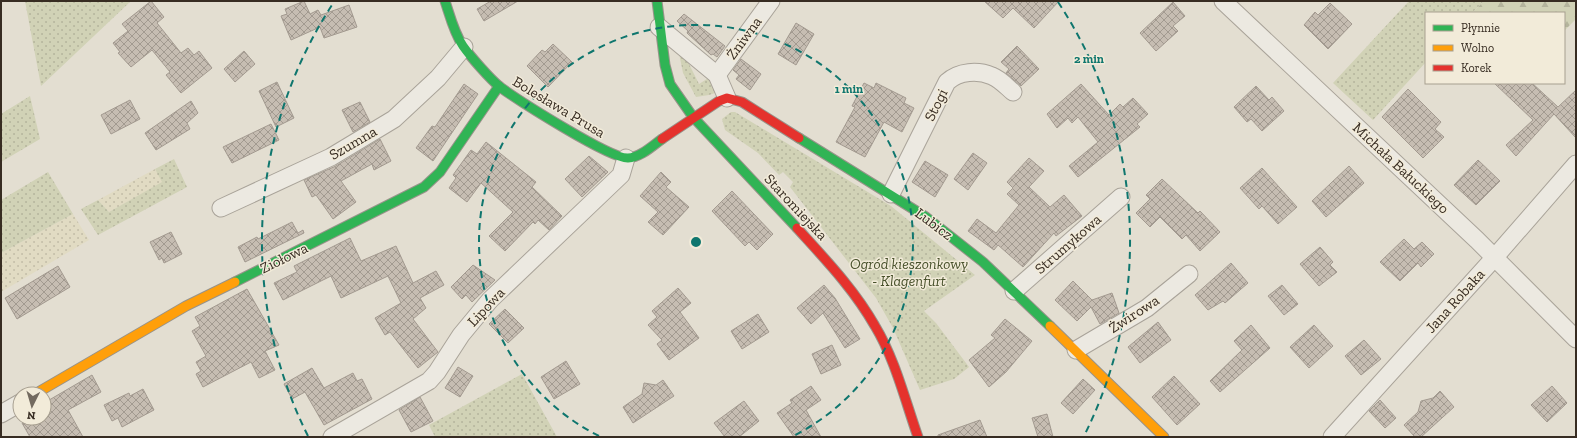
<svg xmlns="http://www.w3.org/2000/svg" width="1577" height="438" font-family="'Zilla Slab',serif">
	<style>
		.farmland { fill: url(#farmland-dots) }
		.green { fill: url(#green-dots) }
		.forest { fill: url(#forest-firs) }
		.building { fill: url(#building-cross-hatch); stroke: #a39a90 }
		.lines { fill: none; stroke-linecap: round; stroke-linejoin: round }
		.street-casing { stroke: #a9a399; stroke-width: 19 }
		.fast-casing { stroke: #98938a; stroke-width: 11 }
		.slow-casing { stroke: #98938a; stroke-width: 11 }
		.jam-casing { stroke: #98938a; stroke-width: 11 }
		.street { stroke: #ece9e1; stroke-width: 17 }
		.fast { stroke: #30b455; stroke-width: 9 }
		.slow { stroke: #ff9f0a; stroke-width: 9 }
		.jam { stroke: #e5322d; stroke-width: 9 }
		.ring { fill: none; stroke: #0f766e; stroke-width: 2; stroke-dasharray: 7 5 }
		.labels { text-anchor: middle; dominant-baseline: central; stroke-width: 3; stroke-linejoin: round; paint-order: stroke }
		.street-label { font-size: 15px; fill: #372c22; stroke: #f2ebd9 }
		.park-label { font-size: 15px; font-style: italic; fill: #48512b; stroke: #f2ebd9 }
		.centre { fill: #0f766e; stroke: #f2ebd9; stroke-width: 2 }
		.ring-label { font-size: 12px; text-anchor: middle; font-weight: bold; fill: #0f766e; stroke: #f2ebd9; stroke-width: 3; stroke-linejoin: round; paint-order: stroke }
	</style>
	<defs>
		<pattern id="farmland-dots" width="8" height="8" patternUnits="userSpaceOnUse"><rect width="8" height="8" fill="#e1dbc3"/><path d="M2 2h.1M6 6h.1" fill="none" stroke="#c2bca7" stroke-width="1.8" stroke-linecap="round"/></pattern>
		<pattern id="green-dots" width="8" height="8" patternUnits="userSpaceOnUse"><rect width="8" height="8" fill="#d1d2b6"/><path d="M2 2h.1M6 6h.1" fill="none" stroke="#b4b49c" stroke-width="1.8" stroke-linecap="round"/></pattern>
		<pattern id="forest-firs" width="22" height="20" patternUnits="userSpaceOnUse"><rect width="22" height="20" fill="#d1d2b6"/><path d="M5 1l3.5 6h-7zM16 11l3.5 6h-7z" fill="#b4b49c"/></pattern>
		<pattern id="building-cross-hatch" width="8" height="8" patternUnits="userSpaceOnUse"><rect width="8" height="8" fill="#c6bdb2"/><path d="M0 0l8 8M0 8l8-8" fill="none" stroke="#a29a90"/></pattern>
	</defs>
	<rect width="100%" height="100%" fill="#e3ded1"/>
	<g class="farmland">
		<path d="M155 169 163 182 109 212 98 200Z"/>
		<path d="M73 214 89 240 1 292V253Z"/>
	</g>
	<g class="green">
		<path d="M25 1H131L41 86Z"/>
		<path d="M1409 1H1484L1472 13H1426V62L1373 120 1333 83Z"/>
		<path d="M679 53 686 58 699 84 710 77 716 85 715 93 709 95 696 97 683 73Z"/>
		<path d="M30 96 40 139 1 162V114Z"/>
		<path d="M731 112H735L891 206 975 275 924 311 936 323 969 367 954 379 920 390 893 328 876 298 790 187 793 182 783 172 779 175 758 153 725 130 722 119Z"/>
		<path d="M174 159 187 187 98 235 81 209 98 200 109 212 162 182 155 169Z"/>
		<path d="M48 172 73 214 1 253V200Z"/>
		<path d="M522 374 557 437H435L429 425Z"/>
	</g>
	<path class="forest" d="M1484 1H1576V19L1564 31V13H1472Z"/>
	<g class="building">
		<path d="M151 1 164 17 157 23 181 53 188 48 194 55 199 51 212 68 181 93 166 75 170 72 152 50 131 67 118 53 120 52 113 43 128 31 122 24Z"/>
		<path d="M304 1 310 14 318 10 321 15 349 5 357 27 324 38 320 27 291 40 281 16 287 14 285 9Z"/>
		<path d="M491 1H518L484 21 477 9Z"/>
		<path d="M984 1H1059L1034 28 1013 8 1003 18Z"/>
		<path d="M1173 2 1185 16 1173 26 1178 31 1156 51 1140 33Z"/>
		<path d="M1330 3 1352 24 1328 49 1304 25 1315 12 1318 15Z"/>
		<path d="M684 14 725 46 717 57 713 54 711 55 687 33 688 31 677 21Z"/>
		<path d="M796 23 814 34 796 65 778 54Z"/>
		<path d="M553 44 572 62 548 87 527 66 542 50 545 52Z"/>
		<path d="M1017 46 1039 69 1021 86 1006 73 1009 69 1001 62Z"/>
		<path d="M244 51 255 64 235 82 224 69Z"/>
		<path d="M741 59 761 74 750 90 736 79 739 75 733 70Z"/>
		<path d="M277 82 294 118 276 127 259 91Z"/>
		<path d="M864 83 874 88 876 83 906 98 904 103 914 108 902 132 884 122 865 157 836 142 855 107 852 106Z"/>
		<path d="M1494 83H1532L1558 107 1576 90V138L1554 114 1516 156 1506 145 1533 120Z"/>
		<path d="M464 84 478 94 433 161 416 148 432 126 435 127Z"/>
		<path d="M1081 84 1109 115 1120 104 1123 107 1133 98 1148 114 1137 124 1140 127 1078 177 1069 166 1098 142 1078 117 1072 123 1068 118 1057 128 1047 114Z"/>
		<path d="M1256 86 1269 100 1272 97 1284 111 1262 131 1251 119 1247 122 1234 107Z"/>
		<path d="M1408 89 1441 122 1435 129 1444 137 1423 158 1382 117Z"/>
		<path d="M130 100 140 119 111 134 101 115Z"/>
		<path d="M191 101 198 113 187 123 190 129 156 150 145 133Z"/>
		<path d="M360 102 370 122 353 132 342 110Z"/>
		<path d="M271 124 279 140 232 163 223 147Z"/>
		<path d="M380 139 391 161 374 170 372 164 341 181 356 202 333 219 316 195 312 197 304 180 336 166Z"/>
		<path d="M486 142 536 182 532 187 562 216 549 230 538 220 535 224 533 222 505 251 489 236 513 212 481 183 467 202 449 188 456 178 453 175 471 150 477 154Z"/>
		<path d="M973 153 987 163 968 190 954 179Z"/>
		<path d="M589 156 608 172 582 197 565 179Z"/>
		<path d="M1029 158 1044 171 1029 187 1050 207 1064 195 1082 216 1056 236 1054 233 1023 267 998 245 994 250 968 231 977 219 996 233 1019 205 1007 194 1013 188 1007 182Z"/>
		<path d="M1478 160 1500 181 1476 205 1454 185Z"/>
		<path d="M925 161 948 175 935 197 912 182Z"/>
		<path d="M1349 166 1364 183 1326 217 1312 201Z"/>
		<path d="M1262 168 1297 207 1278 224 1262 206 1259 209 1240 188Z"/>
		<path d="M661 172 671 182 666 187 689 207 663 235 648 222 658 212 640 196Z"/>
		<path d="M1162 179 1198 213 1200 211 1220 232 1200 251 1186 235 1182 239 1160 217 1150 227 1136 213 1150 199 1146 195Z"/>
		<path d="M732 191 773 234 757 250 749 242 745 246 712 211Z"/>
		<path d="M292 222 298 233 303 230 304 233 245 262 238 247 257 237 258 239Z"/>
		<path d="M171 232 182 254 164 263 162 258 159 260 150 242Z"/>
		<path d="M350 238 361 261 396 246 413 283 436 271 444 285 420 298 426 308 413 319 438 352 418 368 390 332 385 335 375 318 401 303 388 276 341 298 331 276 283 300 274 283 297 272 294 266Z"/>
		<path d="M1404 239 1414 249 1422 242 1434 254 1421 267 1418 263 1400 281 1380 262Z"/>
		<path d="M1320 247 1333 262 1330 265 1337 272 1319 286 1300 264Z"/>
		<path d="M1231 263 1248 283 1225 303 1223 301 1208 310 1195 295Z"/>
		<path d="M473 265 495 280 472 302 466 295 462 299 451 287Z"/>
		<path d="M58 266 70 287 17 319 5 298Z"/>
		<path d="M1073 281 1092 300 1112 293 1119 313 1100 324 1091 307 1077 321 1055 300Z"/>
		<path d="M824 285 835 298 860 339 845 348 823 313 811 324 797 308Z"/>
		<path d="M1282 285 1298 304 1284 315 1268 296Z"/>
		<path d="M678 288 691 303 680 312 699 338 669 360 657 344 662 340 648 325 657 317 652 311Z"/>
		<path d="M247 289 279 345 265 351 275 370 259 378 251 362 203 387 196 374 201 371 196 362 206 356 192 331 200 326 195 317Z"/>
		<path d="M505 309 524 328 508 343 489 324Z"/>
		<path d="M758 314 769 332 742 349 731 331Z"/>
		<path d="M1005 319 1032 341 1006 372 989 387 969 360 995 338 991 335Z"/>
		<path d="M1158 322 1171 340 1140 363 1128 347Z"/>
		<path d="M1251 325 1270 348 1220 392 1210 381 1242 350 1234 341Z"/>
		<path d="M1314 325 1333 346 1309 368 1290 347Z"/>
		<path d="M1364 340 1381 359 1361 375 1345 356Z"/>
		<path d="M832 345 841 365 821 374 812 354Z"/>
		<path d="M566 361 580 384 554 399 541 377Z"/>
		<path d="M458 367 473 376 460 397 445 388Z"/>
		<path d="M312 368 324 388 353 373 357 381 362 379 372 399 324 425 305 392 292 399 284 384Z"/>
		<path d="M92 375 101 392 68 410 83 437H30L22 423 31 418H44V403Z"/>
		<path d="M1174 376 1200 404 1177 425 1152 397Z"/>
		<path d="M1083 379 1095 390 1073 414 1061 403Z"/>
		<path d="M663 380 674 396 633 423 623 407 642 394 644 383 656 385Z"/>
		<path d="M811 386 821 400 806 410 821 437H794L777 413 792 403 790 400Z"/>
		<path d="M1552 386 1567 403 1547 422 1531 405Z"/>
		<path d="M143 389 154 410 122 427 118 418 112 421 104 405 129 393 130 396Z"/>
		<path d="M1440 391 1454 407 1421 437H1415L1404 425 1418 412 1421 401 1433 398Z"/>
		<path d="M420 397 433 421 411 432 399 410Z"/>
		<path d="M1380 400 1396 418 1385 428 1369 411Z"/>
		<path d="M744 401 759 421 739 437H725L714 423Z"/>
		<path d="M1047 414 1053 437H1038L1032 418Z"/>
		<path d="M980 420 987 437H938V435Z"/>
	</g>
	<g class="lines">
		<g class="street-casing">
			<g id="street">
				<path d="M1223 1 1477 240 1576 339"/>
				<path d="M659 27 717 75 727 98"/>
				<path d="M717 75 771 1"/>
				<path d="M891 194 947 82C959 71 978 70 992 76 1000 79 1007 87 1013 92"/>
				<path d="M221 208 331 157 394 119 438 78 464 47"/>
				<path d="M1014 291 1121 197"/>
				<path d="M1076 350 1147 308 1189 274"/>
				<path d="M1 414 20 403"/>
				<path d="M332 437 429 381 437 372 461 335 490 300 621 175 626 158"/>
				<path d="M1332 437 1495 257 1576 164"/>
			</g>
		</g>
		<g class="fast-casing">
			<g id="fast">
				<path d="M445 1C450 16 454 33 463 46 470 56 490 79 500 87 518 100 610 159 628 158 641 157 652 146 662 139"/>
				<path d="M657 1 665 65 670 84 693 117 797 228"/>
				<path d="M799 138 926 217 983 262 1050 326"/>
				<path d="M235 282 424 187 440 172 499 86"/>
			</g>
		</g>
		<g class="slow-casing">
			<g id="slow">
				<path d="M1050 326 1164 437"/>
				<path d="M35 394 186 306 235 282"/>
			</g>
		</g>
		<g class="jam-casing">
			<g id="jam">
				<path d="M662 139 719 101 727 98 742 102 799 138"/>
				<path d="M797 228C825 259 854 289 875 326 895 359 905 400 918 437"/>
			</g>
		</g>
		<use href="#street" class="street"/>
		<use href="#fast" class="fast"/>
		<use href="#slow" class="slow"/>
		<use href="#jam" class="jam"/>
	</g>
	<g class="ring">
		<path d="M599 436A217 217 0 1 1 793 436"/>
		<path d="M308 436A434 434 0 0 1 334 2M1058 2A434 434 0 0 1 1084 436"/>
	</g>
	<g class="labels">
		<g class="street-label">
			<text transform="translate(744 38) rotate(-54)">Żniwna</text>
			<text transform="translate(936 105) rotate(-64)">Stogi</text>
			<text transform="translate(559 107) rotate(31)">Bolesława Prusa</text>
			<text transform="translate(353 143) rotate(-30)">Szumna</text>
			<text transform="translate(1401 168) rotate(43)">Michała Bałuckiego</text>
			<text transform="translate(796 207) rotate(47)">Staromiejska</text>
			<text transform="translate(934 224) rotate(37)">Lubicz</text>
			<text transform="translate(1068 244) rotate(-41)">Strumykowa</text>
			<text transform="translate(284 258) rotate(-26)">Ziołowa</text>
			<text transform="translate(1455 301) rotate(-48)">Jana Robaka</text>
			<text transform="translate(486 307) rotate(-47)">Lipowa</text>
			<text transform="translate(1134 314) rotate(-33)">Żwirowa</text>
		</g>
		<g class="park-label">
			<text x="909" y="264">Ogród kieszonkowy<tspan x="909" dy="17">- Klagenfurt</tspan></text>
		</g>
	</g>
	<circle cx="696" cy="242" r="6" class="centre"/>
	<g class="ring-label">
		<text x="1089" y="63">2 min</text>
		<text x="849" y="93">1 min</text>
	</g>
	<rect width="1577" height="438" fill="none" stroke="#372c22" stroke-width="4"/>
	<rect x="1425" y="12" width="140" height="72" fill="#f2ebd9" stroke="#a79f90"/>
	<rect x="1433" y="25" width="20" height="6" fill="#30b455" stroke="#a79f90"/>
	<text x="1461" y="32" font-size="12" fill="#372c22">Płynnie</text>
	<rect x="1433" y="45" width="20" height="6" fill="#ff9f0a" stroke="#a79f90"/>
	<text x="1461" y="52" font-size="12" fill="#372c22">Wolno</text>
	<rect x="1433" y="65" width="20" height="6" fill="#e5322d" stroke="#a79f90"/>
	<text x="1461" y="72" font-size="12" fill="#372c22">Korek</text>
	<g transform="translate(32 406) rotate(185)"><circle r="19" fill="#f2ebd9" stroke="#a79f90"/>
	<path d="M0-3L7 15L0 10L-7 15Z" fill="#736a5f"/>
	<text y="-6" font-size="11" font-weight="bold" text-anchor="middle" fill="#372c22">N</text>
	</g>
</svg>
